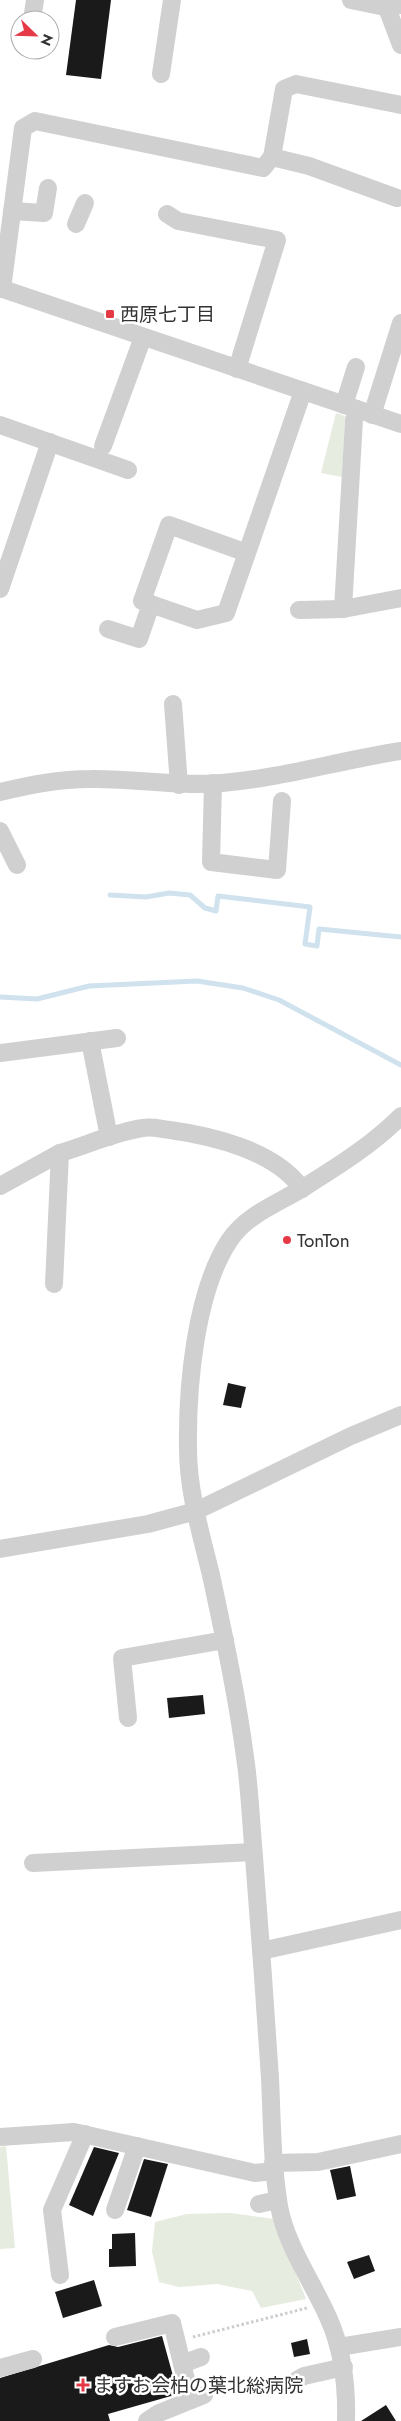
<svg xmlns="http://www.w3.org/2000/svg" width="401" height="2421" viewBox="0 0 401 2421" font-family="Jost,'Noto Sans JP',sans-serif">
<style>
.green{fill:#e6ecdf}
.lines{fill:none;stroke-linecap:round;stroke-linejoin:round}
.stream{stroke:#cfe2ee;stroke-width:5}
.building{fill:#1a1a1a}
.path{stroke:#cdcdcd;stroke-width:3;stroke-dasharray:2.5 2.5;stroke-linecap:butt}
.minor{stroke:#d0d0d0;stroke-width:18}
.poi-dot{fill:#e63946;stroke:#fff;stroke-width:2}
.labels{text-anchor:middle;stroke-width:5;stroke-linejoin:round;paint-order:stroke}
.poi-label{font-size:19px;fill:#333;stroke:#fff;text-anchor:start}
</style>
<rect width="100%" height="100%" fill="#fff"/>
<g class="green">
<path d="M 336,413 L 345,416 L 342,477 L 321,473 Z"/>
<path d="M 6,2146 L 15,2248 L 0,2249 L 0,2147 Z"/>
<path d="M 231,2213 L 274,2219 L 306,2299 L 261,2308 L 252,2291 L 217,2284 L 179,2287 L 159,2282 L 152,2251 L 155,2222 L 187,2214 Z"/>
</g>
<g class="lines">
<g class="stream">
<path d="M 110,895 L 146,897 L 169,893 L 190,895 L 205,908 L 216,911 L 218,896 L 310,907 L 305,944 L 317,946 L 319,929 L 401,937"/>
<path d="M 0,997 L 37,999 L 89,986 L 197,981 L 243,988 L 279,1000 L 401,1065"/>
</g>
</g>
<g class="building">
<path d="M 76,0 L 111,0 L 101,79 L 66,75 Z"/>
<path d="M 228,1383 L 246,1387 L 241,1408 L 223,1405 Z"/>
<path d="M 203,1695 L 205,1714 L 169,1718 L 167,1698 Z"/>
<path d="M 94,2147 L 119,2153 L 93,2216 L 69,2205 Z"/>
<path d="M 144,2159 L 168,2164 L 151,2217 L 127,2210 Z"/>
<path d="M 350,2166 L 356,2196 L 337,2200 L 330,2170 Z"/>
<path d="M 135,2233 L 136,2266 L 109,2267 L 109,2249 L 112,2249 L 112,2234 Z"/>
<path d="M 369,2255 L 375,2271 L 354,2279 L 347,2262 Z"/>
<path d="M 94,2280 L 102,2306 L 63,2318 L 55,2292 Z"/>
<path d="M 162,2336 L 178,2394 L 108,2414 L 110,2421 L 0,2421 L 0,2378 L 109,2345 L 118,2347 Z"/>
<path d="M 307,2339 L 310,2354 L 294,2357 L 291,2343 Z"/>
<path d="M 386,2405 L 396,2421 L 361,2421 Z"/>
</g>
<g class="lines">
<path class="path" d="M 193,2337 L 307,2308"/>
<g class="minor">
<path d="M 351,0 L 380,6 L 401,5"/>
<path d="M 384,0 L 401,45"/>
<path d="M 32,20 L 35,0"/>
<path d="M 161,74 L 172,0"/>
<path d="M 272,157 L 309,166 L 397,198"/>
<path d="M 12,211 L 44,213 L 48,188"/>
<path d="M 167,214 L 178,221 L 277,240 L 237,369"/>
<path d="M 76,224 L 85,203"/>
<path d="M 0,288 L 401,424"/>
<path d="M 2,289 L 23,128 L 35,121 L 263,168 L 272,157 L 284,89 L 296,84 L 401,105"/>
<path d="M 344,405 L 356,367"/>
<path d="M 372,415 L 401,323"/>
<path d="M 0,425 L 128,470"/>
<path d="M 103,446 L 143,337"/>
<path d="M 247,553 L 226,613 L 197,620 L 142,601 L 169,525 L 247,553 L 303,391"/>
<path d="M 0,589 L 50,442"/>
<path d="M 343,609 L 354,420 L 357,409"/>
<path d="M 299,610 L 343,609 L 401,598"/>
<path d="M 108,629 L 139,639 L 151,604"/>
<path d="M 173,704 L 179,785"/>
<path d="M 213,783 L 211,862 L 277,870 L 282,801"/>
<path d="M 0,792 C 30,785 59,779 90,779 C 134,778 178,787 222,783 C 283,778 341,760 401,751"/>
<path d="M 0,831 L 17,865"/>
<path d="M 90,1041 L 109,1137"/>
<path d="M 0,1053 L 117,1038"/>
<path d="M 0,1186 L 60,1153"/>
<path d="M 54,1284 L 60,1153 C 87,1145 115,1132 143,1128 C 151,1126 161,1129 170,1130 C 213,1136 276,1151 302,1189"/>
<path d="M 0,1549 L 148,1524 L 196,1511 L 351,1436 L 401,1415"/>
<path d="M 128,1718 L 122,1658 L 225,1640"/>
<path d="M 33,1863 L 253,1852"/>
<path d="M 261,1951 L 401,1920"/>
<path d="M 0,2137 L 74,2132 L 255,2173 L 274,2171"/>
<path d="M 273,2163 L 318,2162 L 401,2144"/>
<path d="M 259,2204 L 278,2200"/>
<path d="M 115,2210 L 137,2146"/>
<path d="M 60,2275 L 52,2210 L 85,2134"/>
<path d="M 115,2337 L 172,2323 L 191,2400"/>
<path d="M 339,2347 L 401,2337"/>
<path d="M 182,2364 L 201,2357"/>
<path d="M 0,2368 L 33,2359"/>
<path d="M 297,2380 L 304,2376 L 344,2367"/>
<path d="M 147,2421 L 159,2413 L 204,2395"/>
<path d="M 346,2421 C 347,2385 343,2350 328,2317 C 312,2281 286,2245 279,2206 C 272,2163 272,2121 270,2078 C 265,2004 260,1931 254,1857 C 251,1824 250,1790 245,1757 C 237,1696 224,1636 211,1575 C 201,1534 188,1491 188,1449 C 187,1388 195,1293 229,1241 C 247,1214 277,1204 303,1188 C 338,1166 372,1145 401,1116"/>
</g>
</g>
<g class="poi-dot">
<rect x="105" y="309" width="10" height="10" rx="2.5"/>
<circle cx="287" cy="1240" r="5"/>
<path d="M80.5 2377.5h5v5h5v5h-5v5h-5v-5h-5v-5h5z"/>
</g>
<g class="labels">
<g class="poi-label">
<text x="120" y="321">西原七丁目</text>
<text x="297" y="1247">TonTon</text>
<text x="94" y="2392">ますお会柏の葉北総病院</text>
</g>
</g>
<g transform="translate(35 35) rotate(113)"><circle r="24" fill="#ffffff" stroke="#adadad"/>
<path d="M0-4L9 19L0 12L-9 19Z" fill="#e63946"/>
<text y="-8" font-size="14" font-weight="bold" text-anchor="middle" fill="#333333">N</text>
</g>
</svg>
